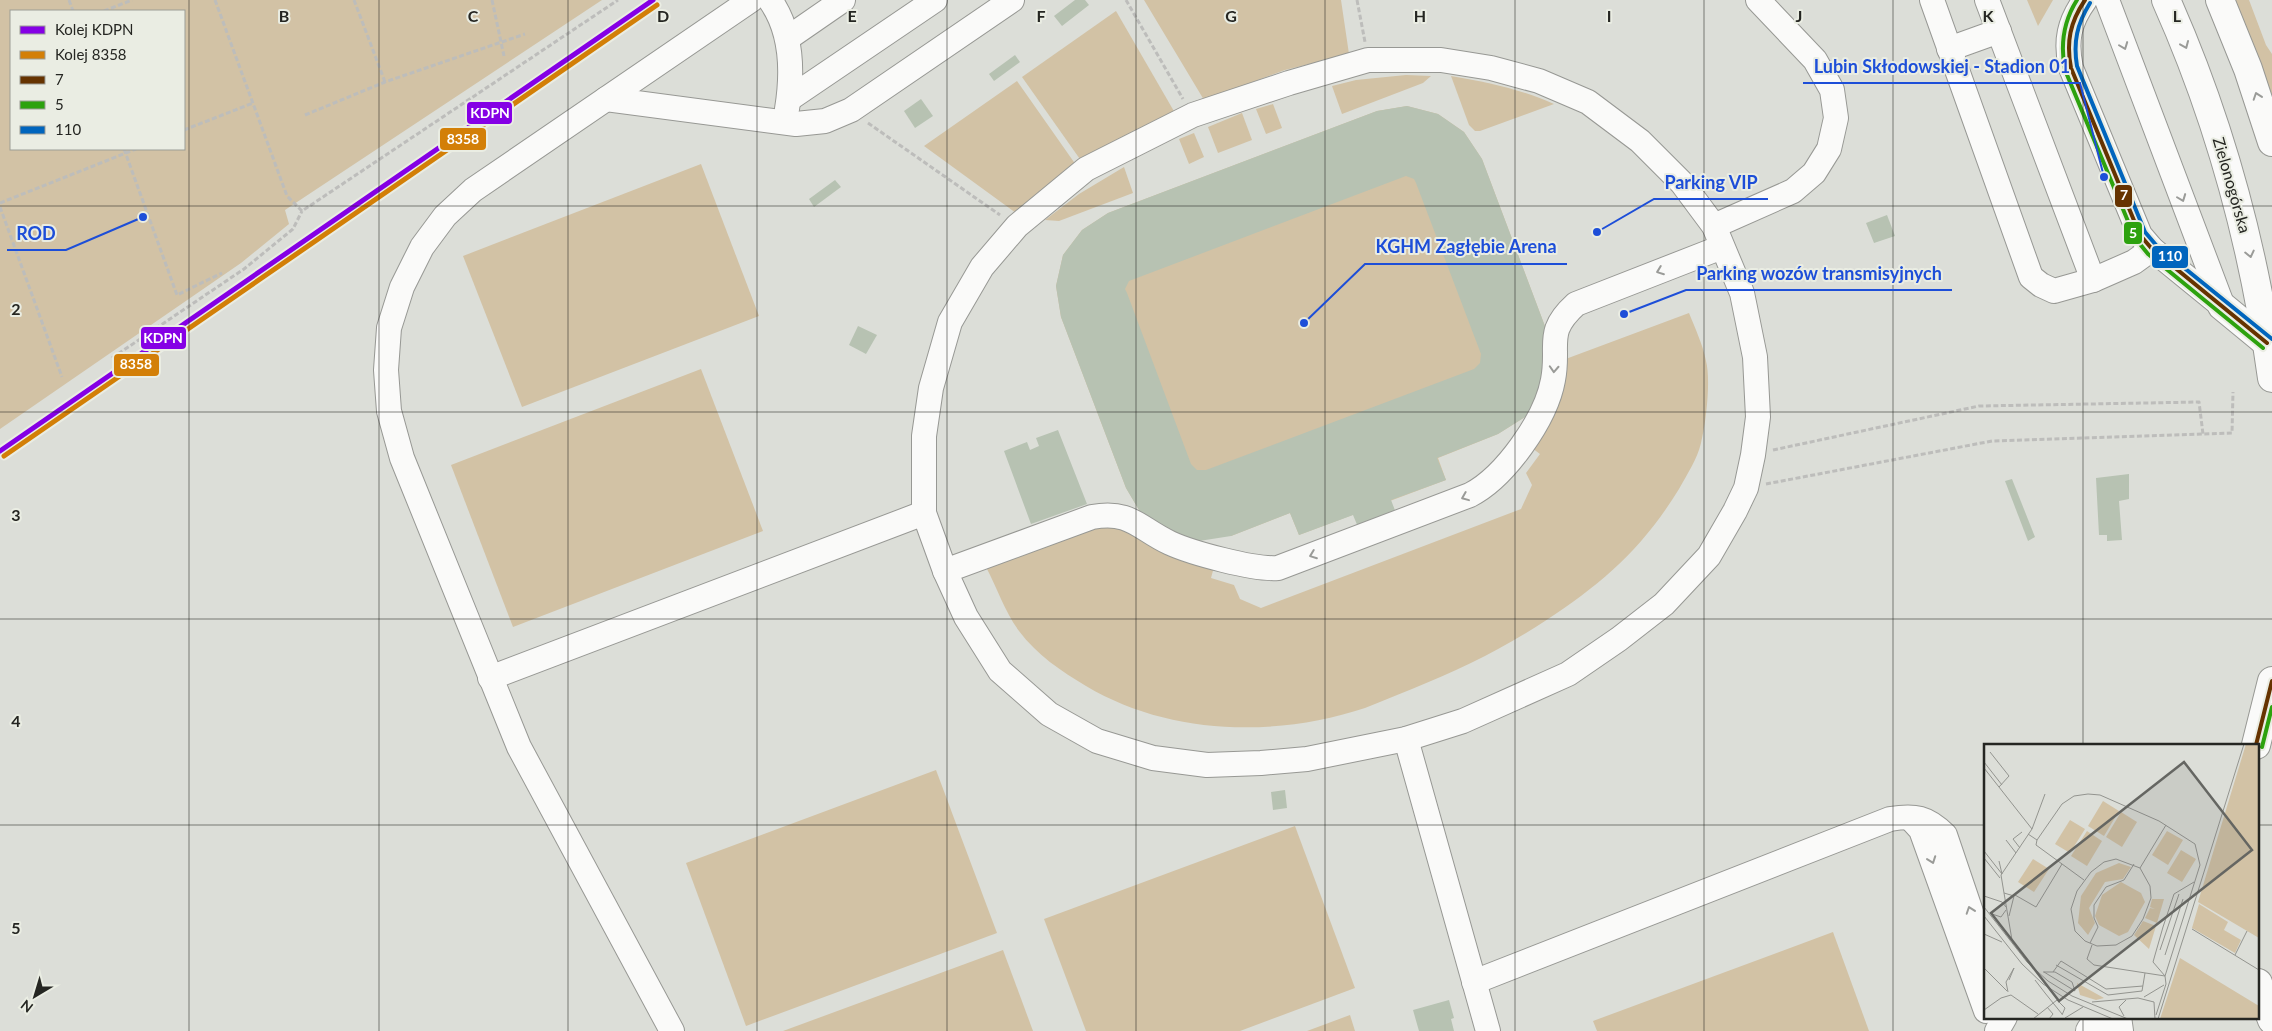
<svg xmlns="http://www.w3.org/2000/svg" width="2272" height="1031" viewBox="0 0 2272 1031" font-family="Lato,sans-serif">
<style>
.green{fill:#d2c2a5;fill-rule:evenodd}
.building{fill:#b7c2b2;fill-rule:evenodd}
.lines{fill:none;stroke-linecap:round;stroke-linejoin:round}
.minor-casing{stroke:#979894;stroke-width:26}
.major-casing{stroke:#979894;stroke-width:30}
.path{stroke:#bdbdbb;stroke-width:3;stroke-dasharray:5 2.5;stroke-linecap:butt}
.minor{stroke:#fafaf9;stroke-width:24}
.major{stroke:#fafaf9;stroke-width:28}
.bus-1-casing{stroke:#eaede3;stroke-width:8}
.bus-2-casing{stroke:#eaede3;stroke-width:8}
.bus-3-casing{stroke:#eaede3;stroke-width:8}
.bus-1{stroke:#630;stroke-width:4}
.bus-2{stroke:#2da20e;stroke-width:4}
.bus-3{stroke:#0065bd;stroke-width:4}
.rail-1-casing{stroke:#eaede3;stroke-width:9}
.rail-2-casing{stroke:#eaede3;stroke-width:9}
.rail-1{stroke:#8500e5;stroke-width:5}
.rail-2{stroke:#d37f07;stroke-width:5}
.oneway{stroke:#9a9b98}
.grid{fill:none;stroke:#252622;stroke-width:1;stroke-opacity:0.55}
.labels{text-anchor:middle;stroke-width:4;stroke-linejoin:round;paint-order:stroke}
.street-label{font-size:16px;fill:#252622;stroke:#eaede3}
.inset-road{fill:none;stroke:#93948f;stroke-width:1}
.view{fill:#656662;fill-opacity:0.15;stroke:#656662;stroke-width:2.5}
.inset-edge{fill:none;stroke:#252622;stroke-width:2.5}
.grid-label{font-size:16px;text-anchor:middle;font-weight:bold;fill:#252622;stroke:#eaede3;stroke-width:4;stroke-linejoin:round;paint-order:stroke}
.leader{fill:none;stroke:#1d4ed8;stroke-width:2}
.callout-dot{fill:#1d4ed8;stroke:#eaede3;stroke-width:2}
.callout-label{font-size:18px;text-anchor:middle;font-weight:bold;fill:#1d4ed8;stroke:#eaede3;stroke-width:4;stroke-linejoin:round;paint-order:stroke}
.line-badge{stroke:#eaede3;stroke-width:2}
.badge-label{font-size:14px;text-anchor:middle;font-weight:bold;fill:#fff}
</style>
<rect width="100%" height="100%" fill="#dcded8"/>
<g class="green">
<path d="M 0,0 L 602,0 L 285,210 L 289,224 L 241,263 L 0,429 ZM 11,11 L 184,11 L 184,149 L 11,149 Z"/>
<path d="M 1144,0 L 1341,0 L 1349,54 L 1285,70 L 1204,100 Z"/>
<path d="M 2027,0 L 2053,0 L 2038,26 Z"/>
<path d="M 2235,0 L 2249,0 L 2266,45 L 2272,54 L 2272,95 Z"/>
<path d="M 1116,11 L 1175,113 L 1082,162 L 1022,77 Z"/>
<path d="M 1406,75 L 1431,76 L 1423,83 L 1342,114 L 1332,86 L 1356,80 Z"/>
<path d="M 1451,76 C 1487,82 1520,89 1554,104 L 1480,131 L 1475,131 L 1469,125 Z"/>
<path d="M 1017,81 L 1076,165 L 1043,189 L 1016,213 L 924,146 Z"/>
<path d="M 1273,104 L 1282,128 L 1266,134 L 1256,109 Z"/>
<path d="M 1407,106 L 1438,114 L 1464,132 L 1482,159 L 1546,329 L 1525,417 L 1498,434 L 1438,458 L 1446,480 L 1299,535 L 1290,513 L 1231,536 L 1142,515 L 1126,488 L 1061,317 L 1056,286 L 1063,255 L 1082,230 L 1108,213 L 1377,111 Z"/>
<path d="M 1242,113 L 1252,140 L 1218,153 L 1208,127 Z"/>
<path d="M 1194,133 L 1204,157 L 1189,164 L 1179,139 Z"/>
<path d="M 701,164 L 759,316 L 522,407 L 463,256 Z"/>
<path d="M 1124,167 L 1133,193 L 1059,221 L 1045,220 L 1079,194 Z"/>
<path d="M 1689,313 C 1695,328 1703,345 1706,361 C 1711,380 1706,424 1701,443 C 1697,460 1687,474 1679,489 C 1642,549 1603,583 1545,621 C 1503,649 1459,670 1412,689 C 1396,695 1381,702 1365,708 C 1275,738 1168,735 1086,686 C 1061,671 1037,655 1019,631 C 1005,612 997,588 986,567 L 1093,527 L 1115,525 L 1214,567 L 1211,578 L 1234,585 L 1240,599 L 1261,608 L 1521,509 L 1532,485 L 1526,473 L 1540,454 L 1528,445 L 1563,360 Z"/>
<path d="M 701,369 L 763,531 L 513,627 L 451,465 Z"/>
<path d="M 936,770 L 997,933 L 746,1026 L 686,863 Z"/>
<path d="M 1295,826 L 1355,988 L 1240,1031 L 1086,1031 L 1044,919 Z"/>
<path d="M 1833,932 L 1869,1031 L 1597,1031 L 1593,1021 Z"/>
<path d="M 1003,950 L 1033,1031 L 783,1031 Z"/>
<path d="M 1350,1015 L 1355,1031 L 1307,1031 Z"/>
</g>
<g class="building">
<path d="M 1075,0 L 1085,0 L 1089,5 L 1062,26 L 1054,16 Z"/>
<path d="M 1015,55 L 1020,62 L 994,81 L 989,74 Z"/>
<path d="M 921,99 L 933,116 L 915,128 L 904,111 Z"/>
<path d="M 1407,106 L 1438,114 L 1464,132 L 1482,159 L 1546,329 L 1543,391 L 1525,417 L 1498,434 L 1437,458 L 1446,480 L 1391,500 L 1396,513 L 1358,527 L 1353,515 L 1299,535 L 1290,513 L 1231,536 L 1199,541 L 1169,533 L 1142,515 L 1126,488 L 1061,317 L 1056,286 L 1063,255 L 1082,230 L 1108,213 L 1377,111 ZM 1406,176 L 1414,179 L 1416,183 L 1481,354 L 1480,363 L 1474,369 L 1206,470 L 1197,470 L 1191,464 L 1127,293 L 1125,289 L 1129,281 Z"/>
<path d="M 835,180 L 841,187 L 814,207 L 809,199 Z"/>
<path d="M 1887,215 L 1895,236 L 1874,243 L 1866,223 Z"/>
<path d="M 858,326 L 877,335 L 866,354 L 849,345 Z"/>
<path d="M 1058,430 L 1087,504 L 1031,524 L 1004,451 L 1027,442 L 1030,450 L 1039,446 L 1036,438 Z"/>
<path d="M 2129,474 L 2129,499 L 2119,501 L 2122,540 L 2107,541 L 2107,535 L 2099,535 L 2096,478 Z"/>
<path d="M 2012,479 L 2035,537 L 2028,541 L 2005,481 Z"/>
<path d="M 1285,790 L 1287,808 L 1273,810 L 1271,792 Z"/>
<path d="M 1449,1000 L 1454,1018 L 1451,1019 L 1454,1031 L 1419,1031 L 1413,1010 Z"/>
</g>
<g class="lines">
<g class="minor-casing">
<g id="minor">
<path d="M 770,0 C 792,31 793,72 787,109"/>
<path d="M 1932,0 L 2031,277 L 2041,285 L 2054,291 L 2093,280 L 2134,262 L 2152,249"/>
<path d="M 1987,0 L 2093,280"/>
<path d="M 2085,0 C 2069,22 2065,41 2071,68 L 2140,235 L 2152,249 L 2222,306"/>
<path d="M 2107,0 L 2222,304"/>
<path d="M 788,38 L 843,0"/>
<path d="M 1949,49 L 1999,31"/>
<path d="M 1368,60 L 1441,60 L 1491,68 L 1539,81 L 1588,102 L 1640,141 L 1682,183 L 1714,226 L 1742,293 L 1755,357 L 1758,417 L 1753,455 L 1746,488 L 1735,511 L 1709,556 L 1664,604 L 1619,639 L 1568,674 L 1463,721 L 1406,739 L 1307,759 L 1261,763 L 1207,765 L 1153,758 L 1097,741 L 1049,714 L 1000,671 L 966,617 L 945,571 L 924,513 L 924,436 L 931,388 L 950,322 L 982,267 L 1017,226 L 1086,169 L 1193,115 L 1289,83 Z"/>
<path d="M 606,99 L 796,124 L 825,121 L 851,110 L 1012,0"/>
<path d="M 789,99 L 935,0"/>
<path d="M 1714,226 L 1793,191 L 1814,173 L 1829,149 L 1836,118 L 1832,90 L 1815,60 L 1758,0"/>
<path d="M 945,571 L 1092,517 C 1131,510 1138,528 1170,543 C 1192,553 1254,570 1278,568 L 1470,495 C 1505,477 1546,419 1553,380 C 1560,344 1544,333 1576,304 L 1722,247"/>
<path d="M 490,678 L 924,513"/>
<path d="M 1406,739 L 1488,1031"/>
<path d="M 1910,818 L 1921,830 L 1986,1011"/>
<path d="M 1474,982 L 1890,819 C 1915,815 1927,817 1945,835 L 1986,956"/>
<path d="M 672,1031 L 519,747 L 402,458 L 389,411 L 386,370 L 389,328 L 402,287 L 422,247 L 445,216 L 473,190 L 751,0"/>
<path d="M 1997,1031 L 2005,1017"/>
</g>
</g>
<g class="major-casing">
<g id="major">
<path d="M 2166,0 C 2220,121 2254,247 2272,378"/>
<path d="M 2220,0 L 2248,69 L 2272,142"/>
<path d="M 2222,306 L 2267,343"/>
<path d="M 2256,745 L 2272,681"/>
<path d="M 2258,983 L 2272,1020"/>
<path d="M 2117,1017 L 2119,1031"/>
<path d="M 2090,1031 L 2100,1017"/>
</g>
</g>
<g class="path">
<path d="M 69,0 L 73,11"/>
<path d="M 215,0 L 287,196 L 302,211 L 618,0"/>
<path d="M 354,0 L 385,82"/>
<path d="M 492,0 L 504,56"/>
<path d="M 1126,0 L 1183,99"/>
<path d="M 1357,0 L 1365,42"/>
<path d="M 104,11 L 132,0"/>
<path d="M 305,115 L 385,82 L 525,34"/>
<path d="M 868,123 L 1000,215"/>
<path d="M 184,130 L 253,103"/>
<path d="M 124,149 L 177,295 L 222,273"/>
<path d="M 0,203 L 136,149"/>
<path d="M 0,207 L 62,377"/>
<path d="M 112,358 L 244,269 L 293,229 L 302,211"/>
<path d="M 1773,450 L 1979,406 L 2199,402 L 2203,434"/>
<path d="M 1766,484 L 1992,441 L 2232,433 L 2233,392"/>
</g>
<use href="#minor" class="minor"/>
<use href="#major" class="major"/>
<g class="bus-1-casing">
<g id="bus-1">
<path d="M 2085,0 C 2070,22 2066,42 2071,68 L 2140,235 L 2152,249 L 2267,343"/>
<path d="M 2256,745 L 2272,681"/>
</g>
</g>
<g class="bus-2-casing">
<g id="bus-2">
<path d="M 2077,0 C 2063,22 2060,44 2065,70 L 2135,238 L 2148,254 L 2263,348"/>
<path d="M 2262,747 L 2272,707"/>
</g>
</g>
<g class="bus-3-casing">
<path id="bus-3" d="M 2090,3 C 2077,24 2073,42 2077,66 L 2145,232 L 2156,245 L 2272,339"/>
</g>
<use href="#bus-1" class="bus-1"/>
<use href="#bus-2" class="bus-2"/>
<use href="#bus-3" class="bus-3"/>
<g class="rail-1-casing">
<path id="rail-1" d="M 0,451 L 653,0"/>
</g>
<g class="rail-2-casing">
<path id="rail-2" d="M 4,456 L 657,5"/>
</g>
<use href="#rail-1" class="rail-1"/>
<use href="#rail-2" class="rail-2"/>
</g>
<defs><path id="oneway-chevron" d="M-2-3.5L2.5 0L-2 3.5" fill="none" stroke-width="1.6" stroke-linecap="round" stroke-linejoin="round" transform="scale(1.25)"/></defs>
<g class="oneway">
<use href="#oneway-chevron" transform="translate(2185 45) rotate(67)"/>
<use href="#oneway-chevron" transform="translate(2124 46) rotate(69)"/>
<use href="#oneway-chevron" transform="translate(2257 96) rotate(-109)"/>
<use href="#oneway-chevron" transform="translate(2182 198) rotate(69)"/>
<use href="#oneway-chevron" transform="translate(2250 254) rotate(77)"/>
<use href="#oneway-chevron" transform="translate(1660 271) rotate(159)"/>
<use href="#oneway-chevron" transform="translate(1554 369) rotate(93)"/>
<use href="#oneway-chevron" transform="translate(1465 497) rotate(158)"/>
<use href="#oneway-chevron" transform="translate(1313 555) rotate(159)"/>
<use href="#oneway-chevron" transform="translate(1932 860) rotate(70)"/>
<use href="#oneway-chevron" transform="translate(1970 910) rotate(-109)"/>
</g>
<path class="grid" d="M 189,0 L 189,1031M 379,0 L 379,1031M 568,0 L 568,1031M 757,0 L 757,1031M 947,0 L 947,1031M 1136,0 L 1136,1031M 1325,0 L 1325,1031M 1515,0 L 1515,1031M 1704,0 L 1704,1031M 1893,0 L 1893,1031M 2083,0 L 2083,745M 0,206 L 2272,206M 0,412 L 2272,412M 0,619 L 2272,619M 0,825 L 1986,825M 2258,825 L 2272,825M 2083,1017 L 2083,1031"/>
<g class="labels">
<g class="street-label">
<text transform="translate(2232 185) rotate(74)" y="6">Zielonogórska</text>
</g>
</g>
<g transform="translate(1984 744)">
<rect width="275" height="275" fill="#dcded8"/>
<path d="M 262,0 L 275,0 L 275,194 L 214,158 ZM 119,57 L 135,67 L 120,92 L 104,82 ZM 137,68 L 153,78 L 138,103 L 122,93 ZM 86,76 L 101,85 L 86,109 L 71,100 ZM 103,87 L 118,97 L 103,122 L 87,112 ZM 183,87 L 199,96 L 184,121 L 168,111 ZM 197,106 L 212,115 L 198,138 L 183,129 ZM 49,115 L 65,125 L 50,148 L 34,138 ZM 135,119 L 147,123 L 139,135 L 121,138 L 105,164 L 111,179 L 104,191 L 94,179 L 97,152 L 112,129 ZM 137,138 L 157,149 L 161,158 L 144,188 L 135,192 L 115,181 L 111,172 L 118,151 ZM 168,155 L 180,155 L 173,179 L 161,174 L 166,164 L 171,165 L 166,163 ZM 215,160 L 244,178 L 240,186 L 257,196 L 251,209 L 208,184 ZM 159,177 L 172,182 L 165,205 L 150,191 ZM 196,214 L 275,262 L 275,275 L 176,275 ZM 93,239 L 120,254 L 112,256 L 96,251 Z" fill="#d2c2a5"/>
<path class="inset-road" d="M 6,8 L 25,32 L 15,43M 0,18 L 18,41M 0,24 L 48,85M 48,85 L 61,50M 44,90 L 53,96 L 52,101 L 100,136M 22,96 L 32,109M 53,96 L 78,60 L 90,52 L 104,50 L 116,51 L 175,77 L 211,100 L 216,121 L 181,232 L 182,240 L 172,271M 36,104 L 29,95 L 38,88M 0,107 L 18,130 L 15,117M 0,114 L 16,134M 132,115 L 156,124 L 166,142 L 167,154 L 159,175 L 148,192 L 132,201 L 113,202 L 101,197 L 91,187 L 87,165 L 93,147 L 107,128 L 120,118 ZM 156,124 L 182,81M 20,149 L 17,131 L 48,85M 20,149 L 30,152 L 25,172M 20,149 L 28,196M 31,151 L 52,163M 0,152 L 18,158 L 22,163M 0,163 L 43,218 L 64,237 L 88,252 L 144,275M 52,163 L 78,120M 8,170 L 17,173 L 22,166M 0,172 L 38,220 L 59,240 L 84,256 L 129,275M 208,185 L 275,226M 0,190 L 18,198M 106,199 L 114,183 L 110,174 L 110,161 L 122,143 L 140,136 L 150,120M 108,201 L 103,215 L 110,221 L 181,232 L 169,218 L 179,183 L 190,150 L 210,138M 176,206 L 195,150M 181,211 L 199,155M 251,211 L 263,187M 72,221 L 124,251 L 158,247 L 161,229M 0,224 L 23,247M 59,228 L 71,228 L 88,238 L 91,247M 60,228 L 91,247M 69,228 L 77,217 L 122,245 L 159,242M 51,236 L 61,249M 24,248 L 22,238 L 30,224 L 25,236M 61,249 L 78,270M 160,253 L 180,241M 154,254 L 170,258 L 171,275M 108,258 L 154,254M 63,263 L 69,270 L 65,275M 0,266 L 17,254 L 27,251 L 54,270M 140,272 L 135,263 L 142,256M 81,274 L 99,263M 49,275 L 73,256 L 81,264 L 78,271M 174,275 L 260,0"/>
<path class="view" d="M 200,18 L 268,106 L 75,257 L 7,169 Z"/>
<rect width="275" height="275" class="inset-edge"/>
</g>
<g class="grid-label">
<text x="284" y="22">B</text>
<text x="473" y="22">C</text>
<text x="663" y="22">D</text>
<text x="852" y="22">E</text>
<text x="1041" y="22">F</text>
<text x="1231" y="22">G</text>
<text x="1420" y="22">H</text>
<text x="1609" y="22">I</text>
<text x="1799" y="22">J</text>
<text x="1988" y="22">K</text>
<text x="2177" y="22">L</text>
<text x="16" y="315">2</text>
<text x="16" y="521">3</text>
<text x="16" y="727">4</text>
<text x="16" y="934">5</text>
</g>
<path class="leader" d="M2104 177L2080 83H1803M1597 232L1654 199H1768M143 217L66 250H7M1304 323L1365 264H1567M1624 314L1686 290H1952"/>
<g class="callout-dot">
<circle cx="2104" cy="177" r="5"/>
<circle cx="1597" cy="232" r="5"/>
<circle cx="143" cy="217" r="5"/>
<circle cx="1304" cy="323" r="5"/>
<circle cx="1624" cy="314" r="5"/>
</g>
<g class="callout-label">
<text x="1942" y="73">Lubin Skłodowskiej - Stadion 01</text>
<text x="1711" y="189">Parking VIP</text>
<text x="36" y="240">ROD</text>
<text x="1466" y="253">KGHM Zagłębie Arena</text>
<text x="1819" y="280">Parking wozów transmisyjnych</text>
</g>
<g class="line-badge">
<rect x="466" y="101" width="47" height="24" rx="5" fill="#8500e5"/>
<rect x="439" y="127" width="48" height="24" rx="5" fill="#d37f07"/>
<rect x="2114" y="184" width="19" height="24" rx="5" fill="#630"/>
<rect x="2123" y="221" width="20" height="24" rx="5" fill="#2da20e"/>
<rect x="2151" y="245" width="38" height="24" rx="5" fill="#0065bd"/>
<rect x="140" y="326" width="47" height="24" rx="5" fill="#8500e5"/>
<rect x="113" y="353" width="47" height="24" rx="5" fill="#d37f07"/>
</g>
<g class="badge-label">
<text x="490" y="118">KDPN</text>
<text x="463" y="144">8358</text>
<text x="2124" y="200">7</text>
<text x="2133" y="238">5</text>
<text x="2170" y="261">110</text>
<text x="163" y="343">KDPN</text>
<text x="136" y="369">8358</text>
</g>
<rect x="10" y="10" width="175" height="140" fill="#eaede3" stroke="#9b9d96"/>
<rect x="20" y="26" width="25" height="8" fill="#8500e5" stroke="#9b9d96"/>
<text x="55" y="35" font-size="15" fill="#252622">Kolej KDPN</text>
<rect x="20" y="51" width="25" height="8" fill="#d37f07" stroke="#9b9d96"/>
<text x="55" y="60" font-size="15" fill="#252622">Kolej 8358</text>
<rect x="20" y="76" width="25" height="8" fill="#663300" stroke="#9b9d96"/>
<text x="55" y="85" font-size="15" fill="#252622">7</text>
<rect x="20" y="101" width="25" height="8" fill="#2da20e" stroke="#9b9d96"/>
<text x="55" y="110" font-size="15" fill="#252622">5</text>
<rect x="20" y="126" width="25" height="8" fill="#0065bd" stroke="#9b9d96"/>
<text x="55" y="135" font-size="15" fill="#252622">110</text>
<g transform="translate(35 996) rotate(218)" stroke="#eaede3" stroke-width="4" paint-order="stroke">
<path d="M0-4L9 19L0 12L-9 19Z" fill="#252622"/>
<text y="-8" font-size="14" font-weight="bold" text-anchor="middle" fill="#252622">N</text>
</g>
</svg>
